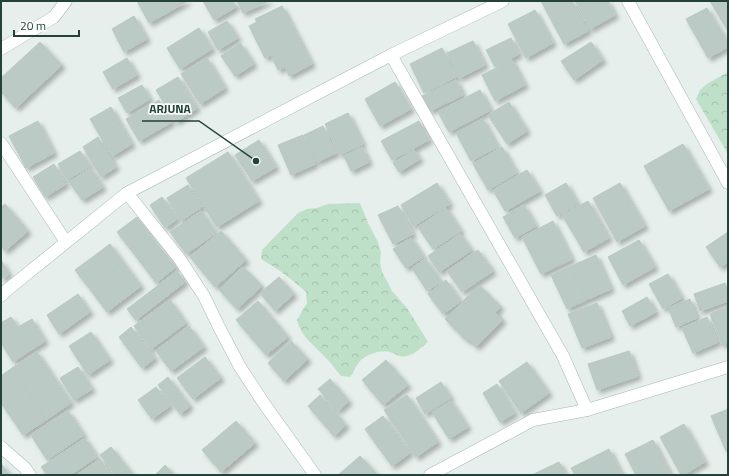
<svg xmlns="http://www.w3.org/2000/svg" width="729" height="476" viewBox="0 0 729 476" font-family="'Titillium Web',sans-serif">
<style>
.forest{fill:url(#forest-crowns)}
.building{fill:#bbcac4;stroke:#b8c9c2;filter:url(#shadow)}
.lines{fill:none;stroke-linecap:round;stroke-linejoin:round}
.street-casing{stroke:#a8b8b2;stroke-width:13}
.secondary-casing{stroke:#a4bbb3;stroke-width:13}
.street{stroke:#fff;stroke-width:12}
.secondary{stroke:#fff;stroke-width:12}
.leader{fill:none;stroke:#24423a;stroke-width:1.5}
.callout-dot{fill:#24423a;stroke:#f7fbf9;stroke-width:1.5}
.callout-label{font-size:12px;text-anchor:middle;font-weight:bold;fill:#24423a;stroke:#f7fbf9;stroke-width:3.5;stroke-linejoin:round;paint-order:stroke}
</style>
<defs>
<pattern id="forest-crowns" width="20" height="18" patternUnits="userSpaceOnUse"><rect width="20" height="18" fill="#bfe0c8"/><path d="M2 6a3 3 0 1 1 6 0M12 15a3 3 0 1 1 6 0" fill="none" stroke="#a4c1ad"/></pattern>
<filter id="shadow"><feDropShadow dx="3.5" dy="3.5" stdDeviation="2" flood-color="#0004"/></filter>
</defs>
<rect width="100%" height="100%" fill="#e6efeb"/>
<g class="forest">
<path d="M 728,72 L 728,154 L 696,99 L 700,90 L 707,84 Z"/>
<path d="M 360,203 L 368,223 L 378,242 L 381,253 L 380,262 L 382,272 L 387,281 L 392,291 L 407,308 L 428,342 C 421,347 416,354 407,356 C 399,358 397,354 390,352 C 382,349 365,355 360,361 C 356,365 354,372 350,377 L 341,376 L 329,361 L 306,338 L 300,329 L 297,320 L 307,303 L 306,292 C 292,279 277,268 261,259 L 262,250 L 298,213 L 307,209 L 317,208 L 328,204 Z"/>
</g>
<g class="building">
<path d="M 137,1 L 188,1 L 149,23 Z"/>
<path d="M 203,1 L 233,1 L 236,7 L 214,20 Z"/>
<path d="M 237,1 L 269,1 L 243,13 Z"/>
<path d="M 541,1 L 572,1 L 588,31 L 564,44 Z"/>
<path d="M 575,1 L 608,1 L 615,15 L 590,29 Z"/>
<path d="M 710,1 L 728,1 L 728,31 Z"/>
<path d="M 282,6 L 312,64 L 289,76 L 285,67 L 278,70 L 271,55 L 265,58 L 249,26 L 257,22 L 255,19 Z"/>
<path d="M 707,8 L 728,44 L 728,47 L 708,58 L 686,19 Z"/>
<path d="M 535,10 L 553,43 L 526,58 L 508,24 Z"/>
<path d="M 134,16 L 147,39 L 124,52 L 112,29 Z"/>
<path d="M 227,21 L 238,38 L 218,50 L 208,32 Z"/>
<path d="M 199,28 L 212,49 L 180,69 L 167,48 Z"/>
<path d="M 511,38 L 519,54 L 495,67 L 486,50 Z"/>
<path d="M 473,41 L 485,65 L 459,78 L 447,53 Z"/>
<path d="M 40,42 L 62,65 L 16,108 L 1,92 L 1,78 Z"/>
<path d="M 591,42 L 603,60 L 574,80 L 561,61 Z"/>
<path d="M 240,43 L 254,64 L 235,76 L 221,56 Z"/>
<path d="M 442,48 L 456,77 L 424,93 L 410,64 Z"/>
<path d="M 127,58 L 137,75 L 113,89 L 103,72 Z"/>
<path d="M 207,58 L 225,88 L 200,104 L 181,74 Z"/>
<path d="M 512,60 L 525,85 L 495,101 L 482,75 Z"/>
<path d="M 178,77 L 197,108 L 176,122 L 156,90 Z"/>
<path d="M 456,80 L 463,95 L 430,111 L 422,96 Z"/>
<path d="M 395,82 L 411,109 L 380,126 L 365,99 Z"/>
<path d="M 142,85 L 150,99 L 127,113 L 118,98 Z"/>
<path d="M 480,90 L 491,110 L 449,132 L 438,112 Z"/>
<path d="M 159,100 L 172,122 L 139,141 L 126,119 Z"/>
<path d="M 509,102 L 527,131 L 507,144 L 488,115 Z"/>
<path d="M 111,107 L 132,144 L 112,156 L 90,119 Z"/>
<path d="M 348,113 L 363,144 L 340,155 L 325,124 Z"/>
<path d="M 483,119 L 498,147 L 471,161 L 456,133 Z"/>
<path d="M 38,121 L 54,153 L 26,168 L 9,136 Z"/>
<path d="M 419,121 L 429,140 L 392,160 L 381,141 Z"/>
<path d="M 323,126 L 336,153 L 317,162 L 304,135 Z"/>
<path d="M 303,135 L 315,164 L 291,175 L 278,145 Z"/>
<path d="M 98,137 L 116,167 L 101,177 L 83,147 Z"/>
<path d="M 259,140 L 276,167 L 252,181 L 235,155 Z"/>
<path d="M 683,144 L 709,189 L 669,211 L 644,166 Z"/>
<path d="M 362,147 L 369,162 L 351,171 L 344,156 Z"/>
<path d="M 502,147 L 517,173 L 488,190 L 473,164 Z"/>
<path d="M 414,150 L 420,159 L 399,172 L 393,163 Z"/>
<path d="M 80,151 L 90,166 L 67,180 L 58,164 Z"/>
<path d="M 228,152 L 259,201 L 217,227 L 186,178 Z"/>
<path d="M 54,164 L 66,184 L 45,197 L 33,177 Z"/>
<path d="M 90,168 L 103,187 L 82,200 L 69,182 Z"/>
<path d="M 527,170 L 540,191 L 505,211 L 493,190 Z"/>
<path d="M 437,183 L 450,204 L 413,226 L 401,205 Z"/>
<path d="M 566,183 L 578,204 L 557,216 L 545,195 Z"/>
<path d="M 620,183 L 645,226 L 617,242 L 593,198 Z"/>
<path d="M 188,185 L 202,207 L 181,221 L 167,198 Z"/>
<path d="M 162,197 L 177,219 L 165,228 L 150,205 Z"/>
<path d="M 588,201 L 609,238 L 584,252 L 562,215 Z"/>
<path d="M 5,204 L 28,231 L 5,251 L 1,246 L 1,207 Z"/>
<path d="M 524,205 L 536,226 L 515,238 L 503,217 Z"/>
<path d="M 398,206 L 413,234 L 393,244 L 378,215 Z"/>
<path d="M 446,208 L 461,231 L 433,249 L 418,227 Z"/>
<path d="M 201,211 L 216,233 L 186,254 L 170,232 Z"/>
<path d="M 137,217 L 157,244 L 138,259 L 117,232 Z"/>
<path d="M 553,221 L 572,259 L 541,274 L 522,237 Z"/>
<path d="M 221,231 L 246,260 L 215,287 L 190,257 Z"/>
<path d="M 728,232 L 728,262 L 720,267 L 706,247 Z"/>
<path d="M 460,234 L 472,250 L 439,272 L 428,256 Z"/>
<path d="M 411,238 L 424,257 L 406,268 L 393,249 Z"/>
<path d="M 639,240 L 655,267 L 623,285 L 608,257 Z"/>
<path d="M 110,244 L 123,262 L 89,288 L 75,270 Z"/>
<path d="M 157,244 L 176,267 L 156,283 L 138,259 Z"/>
<path d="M 478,250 L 493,271 L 462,292 L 447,271 Z"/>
<path d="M 596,255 L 611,289 L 586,300 L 571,266 Z"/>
<path d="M 425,259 L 441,282 L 427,291 L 412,268 Z"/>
<path d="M 1,260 L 9,274 L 1,279 Z"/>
<path d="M 123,262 L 141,286 L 107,312 L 89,288 Z"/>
<path d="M 571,266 L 586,300 L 567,309 L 551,275 Z"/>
<path d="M 243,267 L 262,286 L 237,309 L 219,290 Z"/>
<path d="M 177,271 L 185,282 L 136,320 L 127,309 Z"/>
<path d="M 668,274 L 682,298 L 663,309 L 649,284 Z"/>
<path d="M 279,277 L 294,294 L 275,311 L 260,293 Z"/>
<path d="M 446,280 L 461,301 L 443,314 L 428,294 Z"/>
<path d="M 725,283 L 728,291 L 728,301 L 700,311 L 694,294 Z"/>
<path d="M 479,285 L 501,307 L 495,312 L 503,320 L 476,347 L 468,339 L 467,341 L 445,319 Z"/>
<path d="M 78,294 L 90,312 L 59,334 L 47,315 Z"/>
<path d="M 647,297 L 656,312 L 630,326 L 622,311 Z"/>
<path d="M 690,299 L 697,318 L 676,327 L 668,308 Z"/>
<path d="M 170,300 L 186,323 L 166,338 L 149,315 Z"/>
<path d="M 258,301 L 288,337 L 266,355 L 236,320 Z"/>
<path d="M 597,303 L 611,337 L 582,348 L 568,314 Z"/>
<path d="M 728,307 L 728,343 L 722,345 L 710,314 Z"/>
<path d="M 149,315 L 166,338 L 151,349 L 134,326 Z"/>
<path d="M 11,317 L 18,327 L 32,319 L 45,341 L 13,362 L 1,343 L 1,323 Z"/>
<path d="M 707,317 L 718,342 L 693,353 L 682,328 Z"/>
<path d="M 189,326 L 204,347 L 171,371 L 156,351 Z"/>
<path d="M 131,327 L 155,358 L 142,368 L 119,337 Z"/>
<path d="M 91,332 L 110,360 L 88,375 L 69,346 Z"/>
<path d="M 291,341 L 308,359 L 284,381 L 268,363 Z"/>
<path d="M 629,351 L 638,376 L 597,390 L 588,364 Z"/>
<path d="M 37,352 L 71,403 L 46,420 L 12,368 Z"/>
<path d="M 205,357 L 221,378 L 193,399 L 177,378 Z"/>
<path d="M 386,360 L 408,385 L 383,405 L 362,380 Z"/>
<path d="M 527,362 L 549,393 L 521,413 L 499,381 Z"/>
<path d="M 78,367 L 92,389 L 74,400 L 60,378 Z"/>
<path d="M 12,368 L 46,420 L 23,435 L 1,403 L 1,376 Z"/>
<path d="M 168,377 L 190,406 L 180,414 L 158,385 Z"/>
<path d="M 330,379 L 349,401 L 338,411 L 318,389 Z"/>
<path d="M 441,382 L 451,398 L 425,414 L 416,398 Z"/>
<path d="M 497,384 L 515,413 L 500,422 L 483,393 Z"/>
<path d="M 156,387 L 170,406 L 152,419 L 138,400 Z"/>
<path d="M 320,395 L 346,425 L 334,436 L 308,406 Z"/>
<path d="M 407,395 L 438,442 L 416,457 L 384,410 Z"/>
<path d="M 451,401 L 468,427 L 449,439 L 432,412 Z"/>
<path d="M 728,409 L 728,451 L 726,451 L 711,416 Z"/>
<path d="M 68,411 L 84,435 L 47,460 L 31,435 Z"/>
<path d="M 383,416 L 410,453 L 392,466 L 365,429 Z"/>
<path d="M 236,421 L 255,443 L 221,472 L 202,450 Z"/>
<path d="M 684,424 L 705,462 L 683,475 L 681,475 L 660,437 Z"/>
<path d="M 85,438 L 97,457 L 70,475 L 47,475 L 41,467 Z"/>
<path d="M 653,440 L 671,475 L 636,475 L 625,454 Z"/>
<path d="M 111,447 L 133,475 L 115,475 L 100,455 Z"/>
<path d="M 609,449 L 622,475 L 575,475 L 571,468 Z"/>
<path d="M 360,456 L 378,475 L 338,475 Z"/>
<path d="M 100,459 L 110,474 L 108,475 L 77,475 Z"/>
<path d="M 559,462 L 566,475 L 532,475 Z"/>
<path d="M 1,463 L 9,475 L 1,475 Z"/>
<path d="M 165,465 L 174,475 L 155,475 Z"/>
</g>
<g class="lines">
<g class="street-casing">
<g id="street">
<path d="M 628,1 L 728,183"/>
<path d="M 1,49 L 54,17 L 66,1"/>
<path d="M 391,55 L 563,356 L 587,410 L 533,420 L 430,475"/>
<path d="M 1,143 L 66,242"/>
<path d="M 127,193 L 179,258 L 204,296 L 219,327 L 240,367 L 265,405 L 315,475"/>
<path d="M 587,410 L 728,367"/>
</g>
</g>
<g class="secondary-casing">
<g id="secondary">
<path d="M 1,296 L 7,290 L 127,193 L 391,55 L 503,1"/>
<path d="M 1,447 L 25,468 L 30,475"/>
</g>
</g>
<use href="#street" class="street"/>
<use href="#secondary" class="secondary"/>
</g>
<path class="leader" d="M256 161L199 121H142"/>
<circle class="callout-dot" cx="256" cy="161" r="4"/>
<g class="callout-label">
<text x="170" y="113">ARJUNA</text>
</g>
<rect width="729" height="476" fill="none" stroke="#24423a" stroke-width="4"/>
<path d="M14 30v6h65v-6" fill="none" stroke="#24423a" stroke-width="2"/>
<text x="20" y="30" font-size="12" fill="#24423a" stroke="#f7fbf9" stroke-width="3" paint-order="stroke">20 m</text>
</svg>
